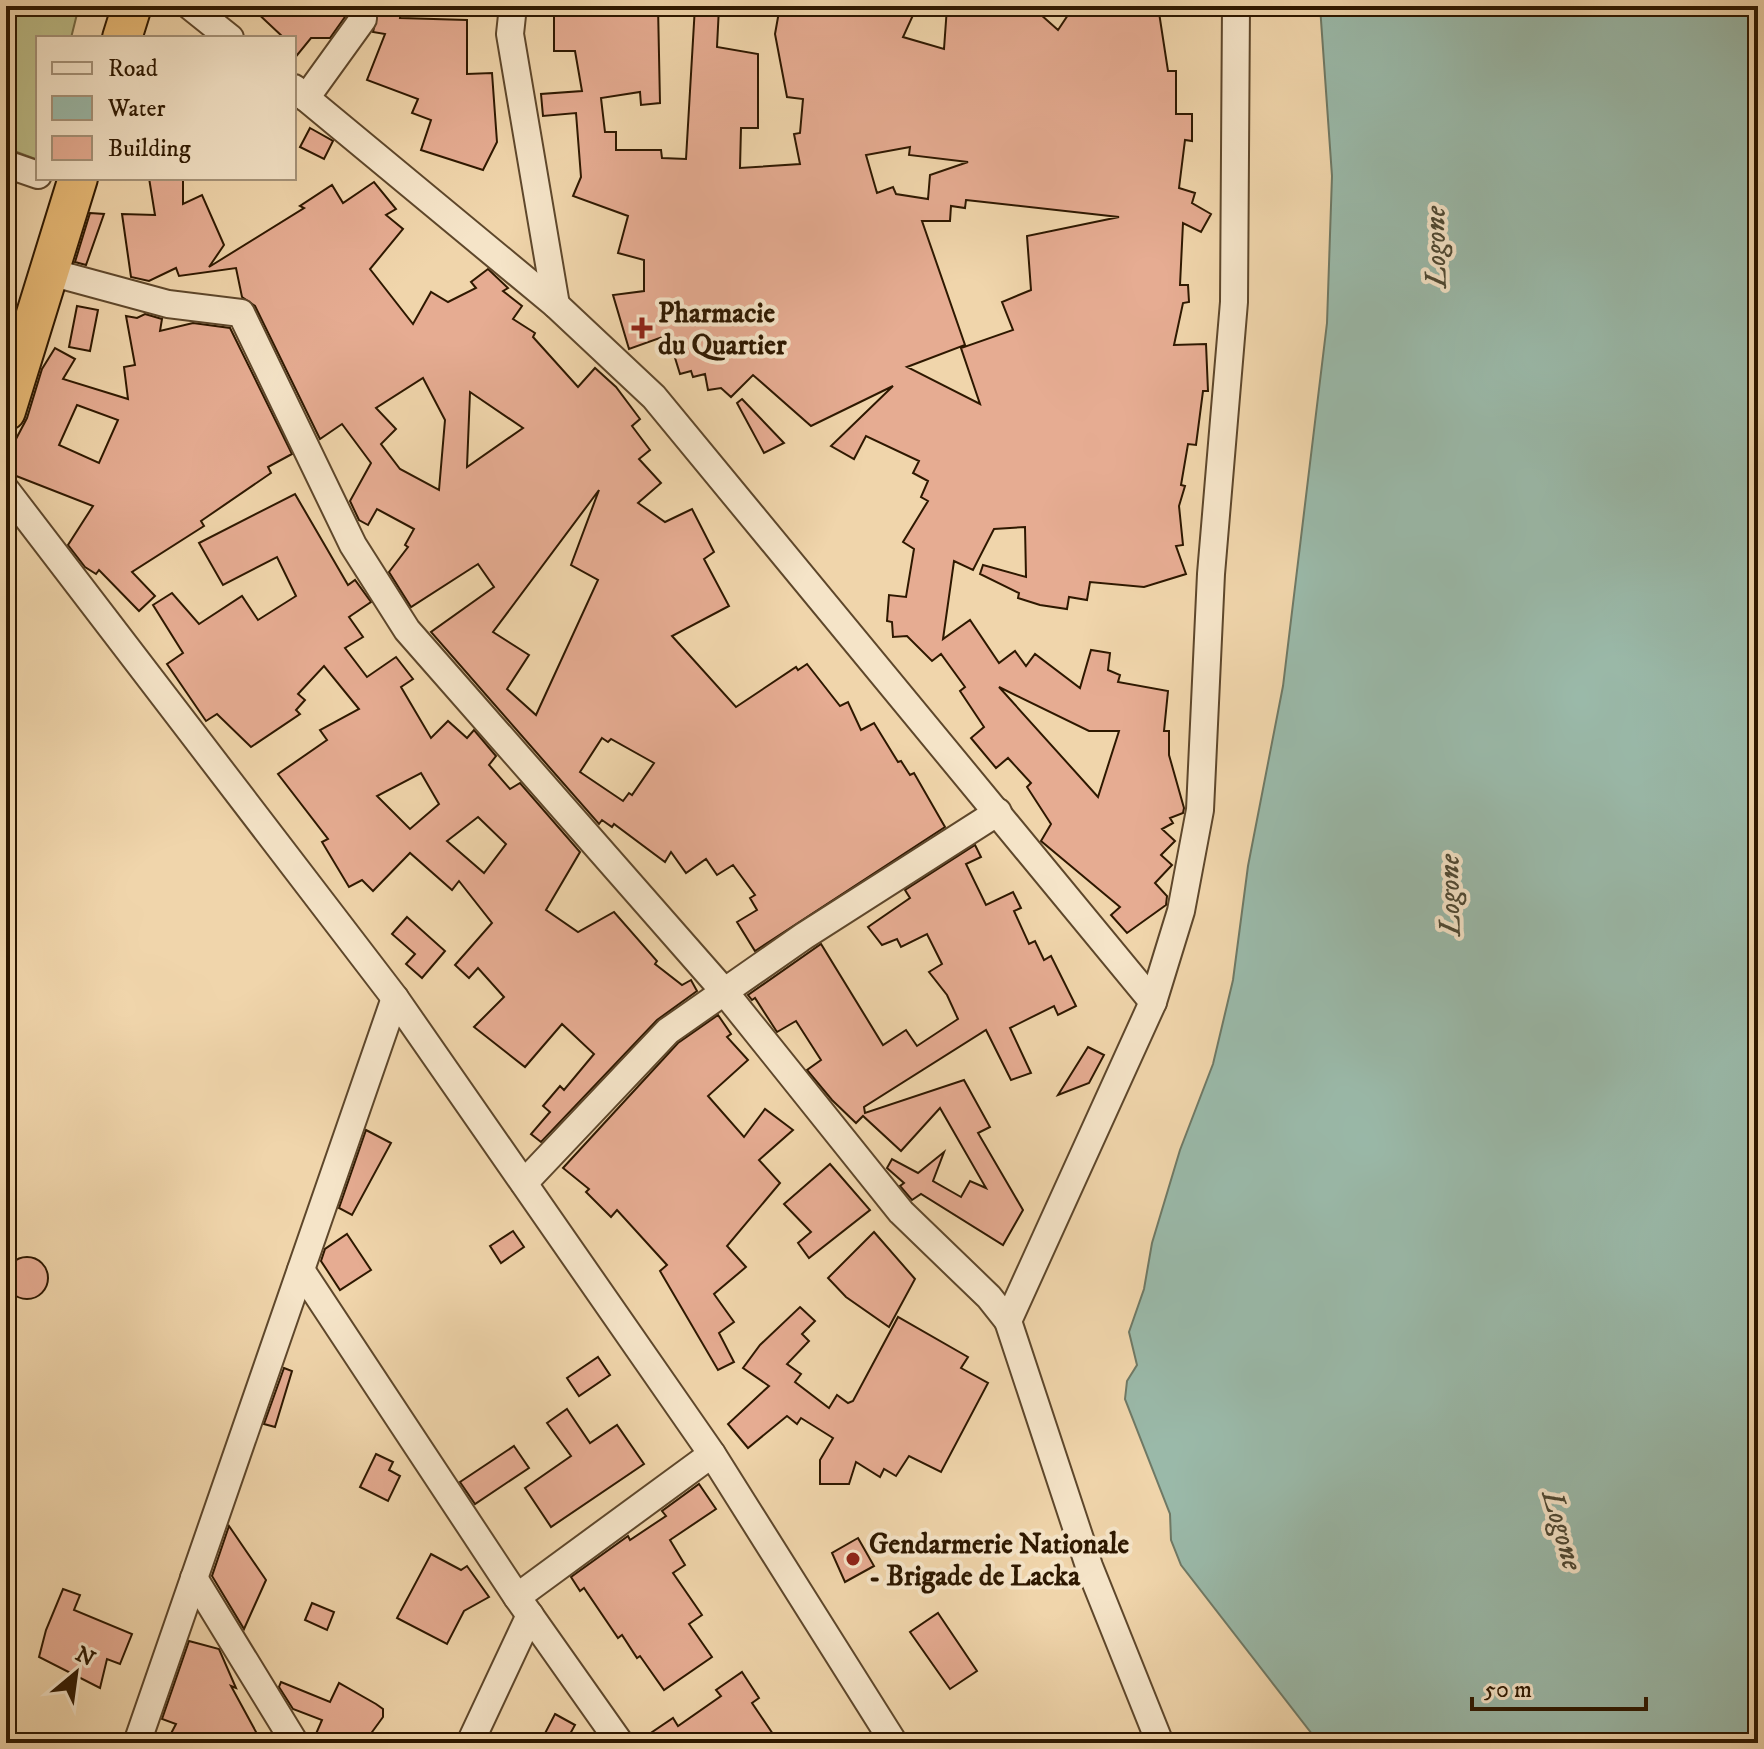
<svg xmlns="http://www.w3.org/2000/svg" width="1764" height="1749" viewBox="0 0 1764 1749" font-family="'IM FELL DW Pica',serif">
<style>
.green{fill:#bcbc87;stroke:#756a44;stroke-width:2}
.water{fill:#9ab9a9;stroke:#6f7965;stroke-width:2}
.building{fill:#e6ac92;stroke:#2e1800;stroke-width:2;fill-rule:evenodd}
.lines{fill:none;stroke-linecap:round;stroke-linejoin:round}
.minor-casing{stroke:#5e472b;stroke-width:30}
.highway-casing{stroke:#2e1800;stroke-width:42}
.minor{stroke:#f5e4c8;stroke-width:26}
.highway{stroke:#e8ba76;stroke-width:38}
.poi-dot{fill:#8f2418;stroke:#f5e4c8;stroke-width:3}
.labels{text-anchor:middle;stroke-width:8;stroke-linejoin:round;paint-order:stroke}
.poi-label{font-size:28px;font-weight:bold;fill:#2e1800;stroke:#f5e4c8;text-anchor:start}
.water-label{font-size:30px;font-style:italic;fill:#4e4833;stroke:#f5e4c8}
</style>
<rect width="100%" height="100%" fill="#f0d5ab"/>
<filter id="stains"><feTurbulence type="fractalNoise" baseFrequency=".0025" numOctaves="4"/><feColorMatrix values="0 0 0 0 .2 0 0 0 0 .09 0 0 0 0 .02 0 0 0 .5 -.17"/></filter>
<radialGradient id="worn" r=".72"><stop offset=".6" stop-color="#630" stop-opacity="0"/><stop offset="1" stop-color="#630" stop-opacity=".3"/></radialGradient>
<path class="green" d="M 6,6 L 79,6 L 71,38 L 38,38 L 38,160 L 6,148 Z"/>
<path class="water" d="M 1320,6 L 1758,6 L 1758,1743 L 1319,1743 L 1181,1565 L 1171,1540 L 1170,1514 L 1125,1399 L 1127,1381 L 1137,1365 L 1129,1332 L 1144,1289 L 1152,1243 L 1180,1150 L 1213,1064 L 1233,980 L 1248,866 L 1283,686 L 1327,323 L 1332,176 Z"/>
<g class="building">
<path d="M 250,6 L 347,6 L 347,14 L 330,38 L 311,38 L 294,59 L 294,38 L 284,38 Z"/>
<path d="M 379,6 L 402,6 L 400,18 L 467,20 L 467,74 L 492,73 L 497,142 L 483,170 L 421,150 L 431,120 L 412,113 L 418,99 L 367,80 L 385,34 L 373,32 Z"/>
<path d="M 627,6 L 658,6 L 660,103 L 641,105 L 640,92 L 601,98 L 605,132 L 616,132 L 616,150 L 661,150 L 662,158 L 686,159 L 695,6 L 719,7 L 717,47 L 758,54 L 758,128 L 741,128 L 740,168 L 800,164 L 794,134 L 800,133 L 803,99 L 787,97 L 775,34 L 780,6 L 899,6 L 914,13 L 903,37 L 944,49 L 947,7 L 980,10 L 982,6 L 1031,6 L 1058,30 L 1074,6 L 1158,6 L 1168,71 L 1176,71 L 1176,114 L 1192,114 L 1192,141 L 1185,140 L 1179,188 L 1195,193 L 1192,203 L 1211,214 L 1201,232 L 1183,223 L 1180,285 L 1188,285 L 1189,302 L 1183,303 L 1174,345 L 1206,344 L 1208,391 L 1203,391 L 1196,445 L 1188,444 L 1181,485 L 1185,486 L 1179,506 L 1183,545 L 1176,546 L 1186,574 L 1144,587 L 1090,582 L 1087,600 L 1069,597 L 1067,609 L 1040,605 L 1018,598 L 1019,593 L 980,574 L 983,565 L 1026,577 L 1025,527 L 994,529 L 973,570 L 954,561 L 943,639 L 970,620 L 999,663 L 1015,651 L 1026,666 L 1035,654 L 1080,688 L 1091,650 L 1110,653 L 1108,670 L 1120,675 L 1118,682 L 1168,691 L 1164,731 L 1169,731 L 1169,755 L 1184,808 L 1183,813 L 1170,818 L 1173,823 L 1162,829 L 1175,841 L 1161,855 L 1172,865 L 1155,883 L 1167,896 L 1166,905 L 1127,933 L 1111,915 L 1120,907 L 1041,841 L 1051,824 L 1027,787 L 1031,783 L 1008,758 L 996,768 L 971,738 L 984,727 L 960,691 L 965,687 L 941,654 L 932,661 L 907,636 L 893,637 L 892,622 L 887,621 L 889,595 L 906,597 L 914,549 L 903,542 L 928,501 L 921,497 L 928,481 L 913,473 L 919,461 L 866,436 L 854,459 L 831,446 L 893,386 L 811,426 L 753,375 L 731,397 L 721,388 L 708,390 L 705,374 L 693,377 L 691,371 L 680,374 L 668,335 L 629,349 L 613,295 L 644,291 L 644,260 L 618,253 L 628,216 L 573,196 L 581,177 L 576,113 L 543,116 L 541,94 L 582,91 L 575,51 L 554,51 L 554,15 ZM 910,147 L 909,155 L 968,162 L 930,175 L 928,199 L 896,194 L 893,187 L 877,193 L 866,155 ZM 966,200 L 1119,217 L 1027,236 L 1031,290 L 1002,302 L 1013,330 L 961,348 L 980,404 L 907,367 L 965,345 L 922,221 L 950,221 L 951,206 L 965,208 ZM 999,687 L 1089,731 L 1119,731 L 1098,797 Z"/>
<path d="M 310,128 L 333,141 L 324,159 L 300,147 Z"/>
<path d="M 149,178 L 183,178 L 183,204 L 202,195 L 224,245 L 209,267 L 304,208 L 300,206 L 332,185 L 343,203 L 374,182 L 396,209 L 386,215 L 403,229 L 370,269 L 413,324 L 431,292 L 448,302 L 476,288 L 471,282 L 488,269 L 508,288 L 503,291 L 522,306 L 513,319 L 535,333 L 533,337 L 578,387 L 595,368 L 616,387 L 640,419 L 632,426 L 650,450 L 639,459 L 661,483 L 638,503 L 665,522 L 692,509 L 714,552 L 704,559 L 729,606 L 672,636 L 736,707 L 796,667 L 798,670 L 807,664 L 840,706 L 848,702 L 861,730 L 874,723 L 898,762 L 901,761 L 910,775 L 914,773 L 945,827 L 755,951 L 737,922 L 757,910 L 750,898 L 755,895 L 733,865 L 717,875 L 706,859 L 686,873 L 671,852 L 665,862 L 614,824 L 612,827 L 602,820 L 599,824 L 431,632 L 494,587 L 478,564 L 411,607 L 389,572 L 408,547 L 405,545 L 414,529 L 377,509 L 368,525 L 359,520 L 350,501 L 371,463 L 342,424 L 320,439 L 255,306 L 242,297 L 236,268 L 179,276 L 176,268 L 149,281 L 131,277 L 122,214 L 155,215 ZM 423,378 L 445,420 L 439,490 L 400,469 L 381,444 L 396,429 L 376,408 ZM 470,392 L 523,428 L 467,467 ZM 599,490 L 571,565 L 598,580 L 536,715 L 507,689 L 529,655 L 493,632 ZM 602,738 L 608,742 L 611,739 L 654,763 L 632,795 L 629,793 L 623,801 L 580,772 Z"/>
<path d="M 90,213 L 104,214 L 86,265 L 75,262 Z"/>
<path d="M 77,306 L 98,310 L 90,351 L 69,347 Z"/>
<path d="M 145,314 L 162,319 L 160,331 L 193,323 L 230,328 L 292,454 L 268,467 L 271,473 L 201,521 L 204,526 L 132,572 L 155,596 L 139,611 L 99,570 L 96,574 L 85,567 L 68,545 L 93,506 L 6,472 L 6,458 L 27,418 L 42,369 L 55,348 L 75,359 L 63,379 L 128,399 L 124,367 L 135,365 L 126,316 L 137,318 ZM 77,405 L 118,420 L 99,463 L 59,445 Z"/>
<path d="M 742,399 L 784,443 L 764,453 L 737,403 Z"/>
<path d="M 295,494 L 348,585 L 355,580 L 371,602 L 349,617 L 363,637 L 345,648 L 367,677 L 396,657 L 413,679 L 401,687 L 431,738 L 448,721 L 467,738 L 474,730 L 496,756 L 489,765 L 510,789 L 520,783 L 580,852 L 546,910 L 578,932 L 614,912 L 657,961 L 655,964 L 682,985 L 691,980 L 697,991 L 657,1020 L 541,1142 L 531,1134 L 550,1112 L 543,1106 L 560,1086 L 564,1090 L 594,1054 L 562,1024 L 525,1067 L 474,1027 L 504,997 L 478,968 L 469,978 L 455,965 L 492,923 L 459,881 L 452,890 L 410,853 L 373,891 L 362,880 L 349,887 L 322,842 L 328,839 L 278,774 L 327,740 L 320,730 L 359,709 L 324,666 L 298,694 L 305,700 L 296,710 L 300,714 L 251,747 L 217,714 L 206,721 L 167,664 L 183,653 L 153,605 L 172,593 L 199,624 L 242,596 L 258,620 L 296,596 L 277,557 L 223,585 L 199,543 ZM 421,773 L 439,804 L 410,829 L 377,796 ZM 478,817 L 506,844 L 484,873 L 447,841 Z"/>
<path d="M 975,845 L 981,857 L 966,864 L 986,905 L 1013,892 L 1021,908 L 1014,911 L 1029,944 L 1035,941 L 1044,960 L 1051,956 L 1076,1006 L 1058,1015 L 1054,1006 L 1010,1028 L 1031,1073 L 1011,1080 L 986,1030 L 864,1107 L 865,1113 L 964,1080 L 990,1127 L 978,1133 L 1023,1210 L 1003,1245 L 921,1194 L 912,1200 L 900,1186 L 904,1183 L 887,1168 L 892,1159 L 918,1173 L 944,1152 L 933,1181 L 961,1197 L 970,1181 L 986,1188 L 940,1108 L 901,1151 L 863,1116 L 856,1123 L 832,1100 L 807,1070 L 821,1060 L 796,1021 L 777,1032 L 755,998 L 752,1000 L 748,995 L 821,944 L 883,1045 L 906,1030 L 917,1046 L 958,1019 L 947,995 L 929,972 L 942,964 L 927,934 L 901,947 L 897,939 L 882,945 L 868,927 L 910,898 L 905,890 Z"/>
<path d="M 407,917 L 445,951 L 422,978 L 406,964 L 415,954 L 392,934 Z"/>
<path d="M 718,1015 L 731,1034 L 727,1037 L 748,1060 L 708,1096 L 744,1137 L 765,1109 L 793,1130 L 759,1160 L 780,1183 L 727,1246 L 746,1267 L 714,1294 L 734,1322 L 719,1333 L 734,1362 L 718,1370 L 660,1271 L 667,1265 L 617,1210 L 611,1217 L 586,1192 L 589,1189 L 563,1168 L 678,1043 Z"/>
<path d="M 1088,1047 L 1104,1055 L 1089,1083 L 1058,1095 Z"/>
<path d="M 366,1130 L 391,1143 L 352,1215 L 339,1208 Z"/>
<path d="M 830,1164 L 870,1210 L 809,1258 L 798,1243 L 811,1232 L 784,1204 Z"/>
<path d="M 513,1231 L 524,1247 L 501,1263 L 490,1246 Z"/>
<path d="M 874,1232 L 915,1279 L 889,1327 L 846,1297 L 828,1278 Z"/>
<path d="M 347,1234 L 371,1270 L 340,1290 L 321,1261 L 325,1249 Z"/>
<circle cx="27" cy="1278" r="21"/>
<path d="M 800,1307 L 815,1321 L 802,1334 L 809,1341 L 787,1364 L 801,1374 L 795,1382 L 829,1408 L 837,1395 L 848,1403 L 853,1401 L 898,1317 L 968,1357 L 961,1368 L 988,1383 L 941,1472 L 909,1456 L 896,1476 L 884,1469 L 880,1477 L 856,1462 L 849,1484 L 820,1484 L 820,1460 L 833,1438 L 801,1418 L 797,1424 L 787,1416 L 748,1448 L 728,1424 L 769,1386 L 743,1368 L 760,1345 Z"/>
<path d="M 598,1357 L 610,1375 L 579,1396 L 567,1378 Z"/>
<path d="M 284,1368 L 292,1371 L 275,1427 L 264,1424 Z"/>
<path d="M 567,1409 L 590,1443 L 617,1425 L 644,1464 L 551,1527 L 525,1488 L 571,1456 L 547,1423 Z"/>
<path d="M 514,1446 L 529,1468 L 475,1504 L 460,1482 Z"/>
<path d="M 376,1454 L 393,1462 L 389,1470 L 400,1476 L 388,1501 L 360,1487 Z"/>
<path d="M 699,1484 L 716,1509 L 670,1540 L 685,1565 L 673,1573 L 702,1615 L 689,1624 L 712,1657 L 664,1690 L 640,1656 L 637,1658 L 622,1635 L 618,1638 L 584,1588 L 580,1591 L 571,1577 L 628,1536 L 630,1540 L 666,1516 L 662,1511 Z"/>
<path d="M 229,1526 L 266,1580 L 244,1629 L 212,1576 Z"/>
<path d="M 858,1538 L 874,1566 L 845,1582 L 832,1553 Z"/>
<path d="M 431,1554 L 461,1570 L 467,1566 L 489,1597 L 464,1611 L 447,1644 L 397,1618 Z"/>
<path d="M 63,1589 L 80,1595 L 74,1610 L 132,1634 L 120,1664 L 107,1659 L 100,1688 L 39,1657 L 46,1630 Z"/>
<path d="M 312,1603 L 334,1612 L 327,1630 L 305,1620 Z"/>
<path d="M 938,1613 L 977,1671 L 950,1689 L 910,1632 Z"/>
<path d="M 189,1641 L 219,1649 L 236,1688 L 231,1686 L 262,1743 L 166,1743 L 176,1724 L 162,1719 Z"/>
<path d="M 742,1672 L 759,1698 L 752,1703 L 779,1743 L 636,1743 L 673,1718 L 678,1726 L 721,1696 L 716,1690 Z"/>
<path d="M 281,1682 L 330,1702 L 339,1683 L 376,1704 L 383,1709 L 383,1717 L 364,1743 L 312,1743 L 322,1720 L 293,1709 L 279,1687 Z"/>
<path d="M 555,1714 L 575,1725 L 565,1743 L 540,1743 Z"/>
</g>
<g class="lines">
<g class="minor-casing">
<g id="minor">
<path d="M 190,6 L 230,38"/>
<path d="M 513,6 L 510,34 L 556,305"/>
<path d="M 294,88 L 556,305 L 654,397 L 1153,1002"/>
<path d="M 306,98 L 363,19 L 363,6"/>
<path d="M 6,164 L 38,175"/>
<path d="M 50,272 L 168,304 L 241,313 L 353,545 L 407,630 L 723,990 L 901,1212 L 989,1297 L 1008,1321"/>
<path d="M 6,490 L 395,998 L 712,1454 L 894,1743"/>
<path d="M 524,1183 L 668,1031 L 804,936 L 998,812"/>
<path d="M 301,1270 L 517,1597 L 620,1743"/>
<path d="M 194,1578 L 295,1743"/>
<path d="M 517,1597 L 712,1454"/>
<path d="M 137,1743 L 395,998"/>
<path d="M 470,1743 L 530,1615"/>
<path d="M 1160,1743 L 1089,1566 L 1008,1321 L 1153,1002 L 1181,911 L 1200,810 L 1211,574 L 1234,302 L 1236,6"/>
</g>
</g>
<g class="highway-casing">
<g id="highway">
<path d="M 122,38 L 132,6"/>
<path d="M 6,411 L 78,178"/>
</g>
</g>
<use href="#minor" class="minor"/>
<use href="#highway" class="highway"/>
</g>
<g class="poi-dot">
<path d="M638 316h8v8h8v8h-8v8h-8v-8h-8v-8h8z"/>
<circle cx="853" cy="1559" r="8"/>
</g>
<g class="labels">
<g class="poi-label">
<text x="658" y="322">Pharmacie<tspan x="658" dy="32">du Quartier</tspan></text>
<text x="869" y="1553">Gendarmerie Nationale<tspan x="869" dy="32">- Brigade de Lacka</tspan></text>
</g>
<g class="water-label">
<text transform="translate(1435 247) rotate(-91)" y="10">Logone</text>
<text transform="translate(1449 895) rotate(-91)" y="10">Logone</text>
<text transform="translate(1563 1530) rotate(74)" y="10">Logone</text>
</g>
</g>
<rect width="1764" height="1749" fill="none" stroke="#f0d5ab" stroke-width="32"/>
<rect x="8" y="8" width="1748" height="1733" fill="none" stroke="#2e1800" stroke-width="4"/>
<rect x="16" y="16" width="1732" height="1717" fill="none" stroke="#2e1800" stroke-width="2"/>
<rect x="36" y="36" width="260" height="144" fill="#f5e4c8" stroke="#a59278" stroke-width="2"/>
<rect x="52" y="62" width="40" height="12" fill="#f5e4c8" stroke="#a59278" stroke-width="2"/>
<text x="108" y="76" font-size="24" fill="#2e1800">Road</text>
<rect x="52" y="96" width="40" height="24" fill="#9ab9a9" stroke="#a59278" stroke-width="2"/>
<text x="108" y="116" font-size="24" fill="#2e1800">Water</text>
<rect x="52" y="136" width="40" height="24" fill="#e6ac92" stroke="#a59278" stroke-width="2"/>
<text x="108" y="156" font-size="24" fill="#2e1800">Building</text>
<g transform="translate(76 1673) rotate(29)" stroke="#f5e4c8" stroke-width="6" paint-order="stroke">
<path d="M0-6L14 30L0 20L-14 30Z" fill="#2e1800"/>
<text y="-12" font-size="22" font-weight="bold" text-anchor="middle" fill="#2e1800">N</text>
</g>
<path d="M1472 1697v12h174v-12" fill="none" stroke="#2e1800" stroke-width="4"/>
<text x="1484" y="1697" font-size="24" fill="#2e1800" stroke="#f5e4c8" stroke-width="6" paint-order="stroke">50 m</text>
<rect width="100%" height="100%" filter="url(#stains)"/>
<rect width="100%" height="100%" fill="url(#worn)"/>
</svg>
